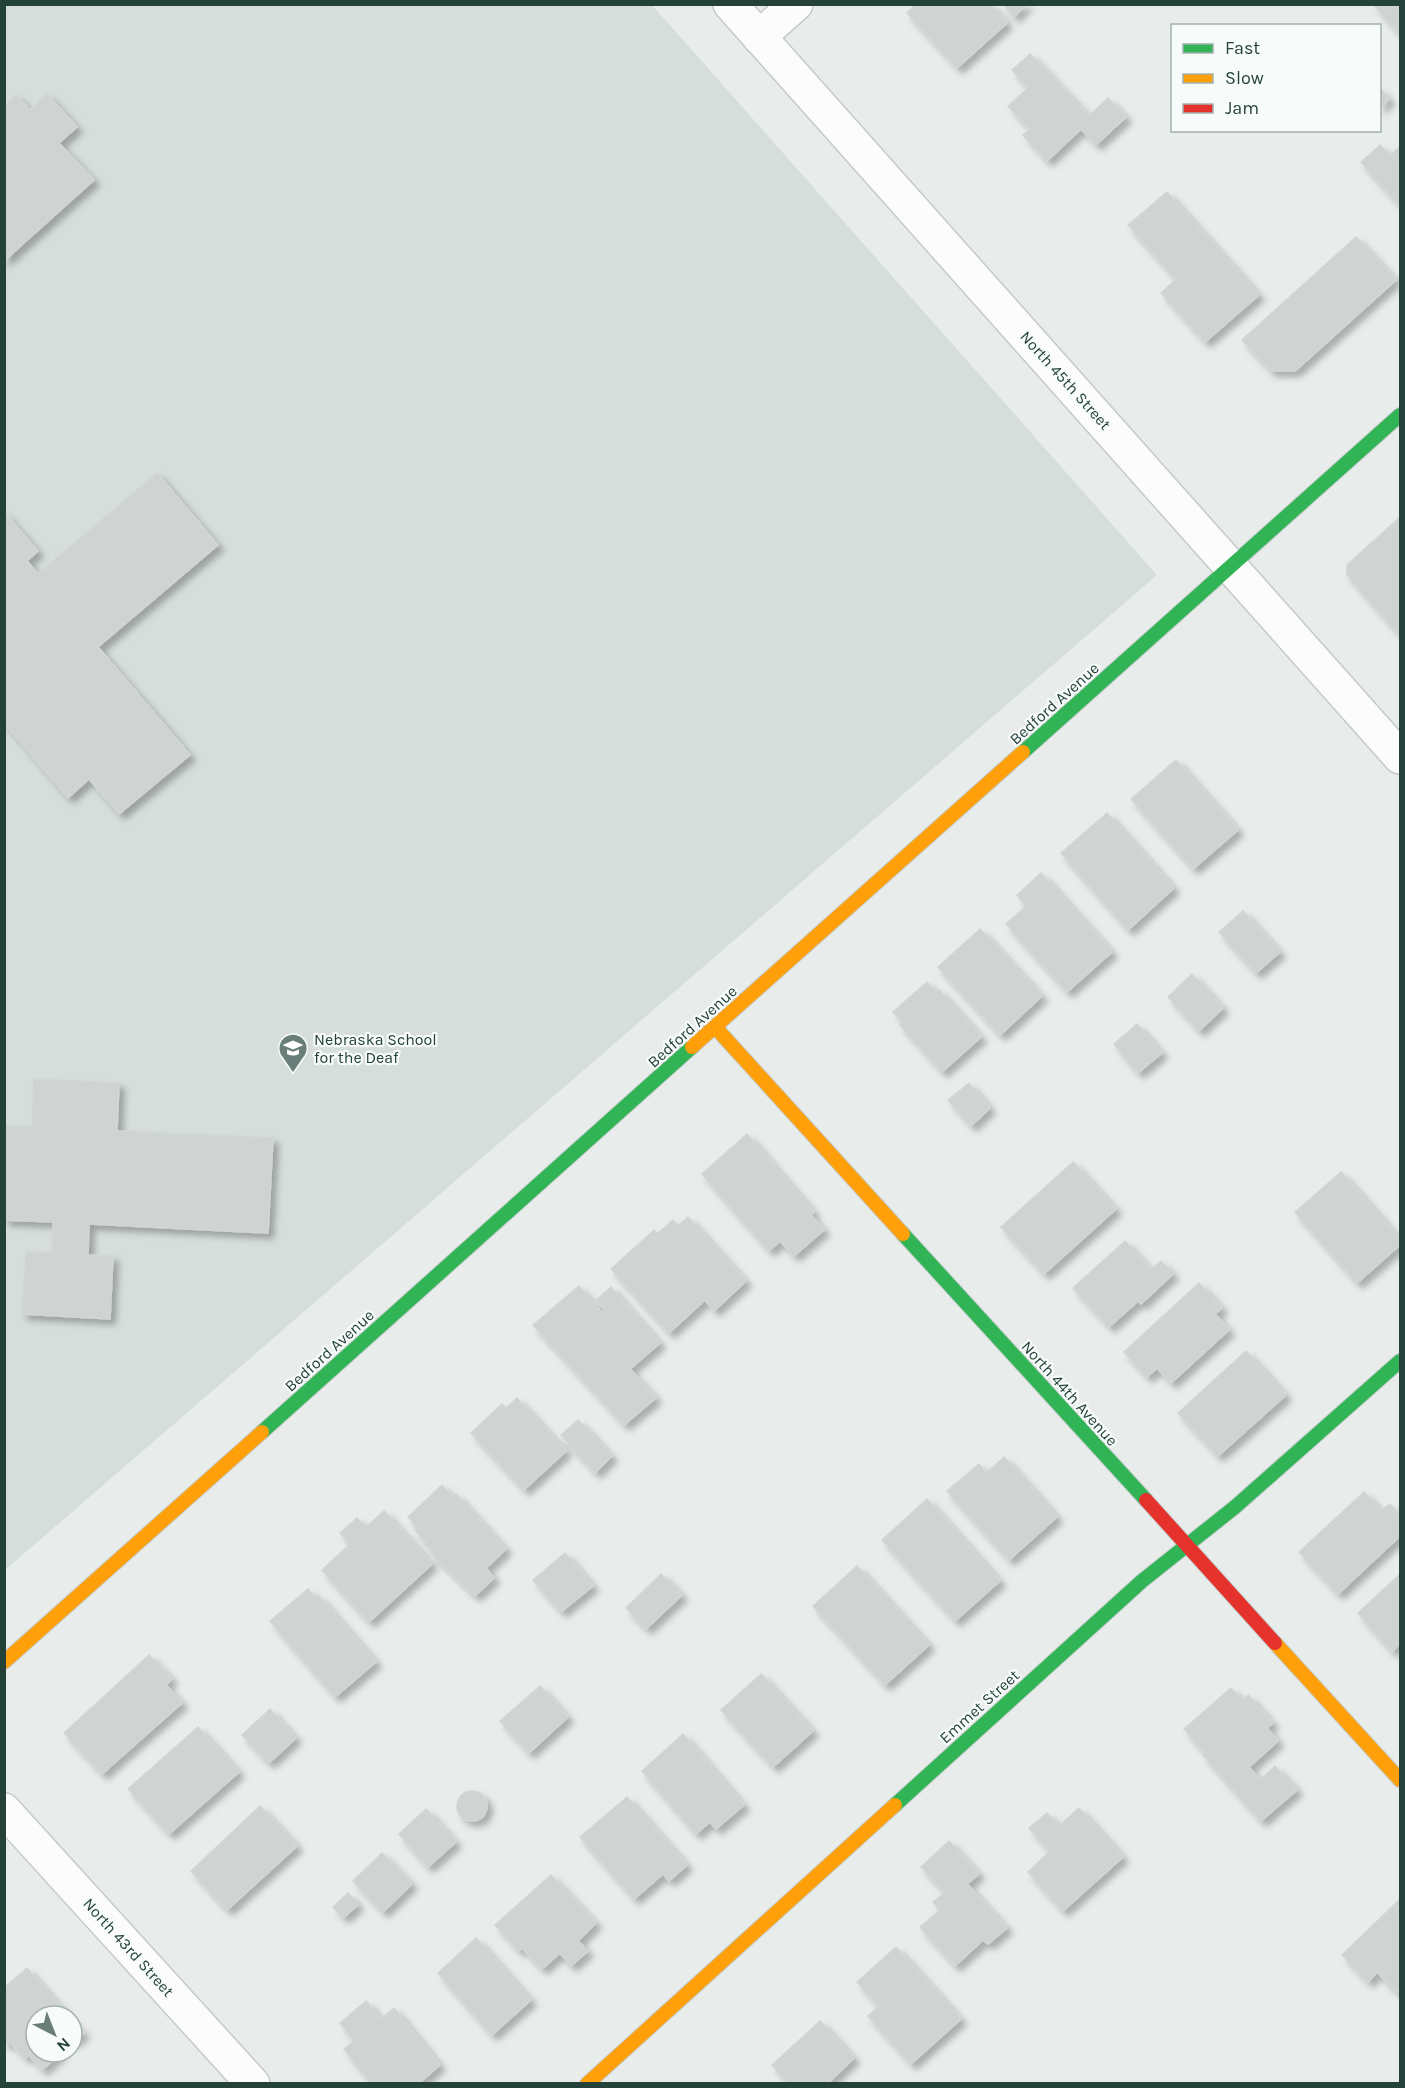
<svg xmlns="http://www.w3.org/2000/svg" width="1405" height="2088" viewBox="0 0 1405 2088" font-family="Karla,sans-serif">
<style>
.built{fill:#d6dedb}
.building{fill:#cfd4d2;stroke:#d1d6d4;stroke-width:1.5;filter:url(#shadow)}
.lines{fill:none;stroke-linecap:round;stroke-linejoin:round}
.street-casing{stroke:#c5cac8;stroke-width:36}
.fast-casing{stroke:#c3cbc8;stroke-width:16}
.slow-casing{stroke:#c3cbc8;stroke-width:16}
.jam-casing{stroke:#c3cbc8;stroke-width:16}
.street{stroke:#fcfcfc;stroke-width:33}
.fast{stroke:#30b455;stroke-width:14}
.slow{stroke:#ff9f0a;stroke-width:14}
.jam{stroke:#e5322d;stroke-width:14}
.labels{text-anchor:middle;stroke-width:4.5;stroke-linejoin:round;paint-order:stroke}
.street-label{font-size:16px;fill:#24423a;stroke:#f7fbf9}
.poi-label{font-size:16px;fill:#24423a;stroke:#f7fbf9;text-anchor:start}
</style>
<defs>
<filter id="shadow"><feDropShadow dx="5.5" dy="5.5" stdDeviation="3" flood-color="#0004"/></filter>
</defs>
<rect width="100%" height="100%" fill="#e8edeb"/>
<path class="built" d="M 5,5 L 652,5 L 1157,575 L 5,1570 Z"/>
<g class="building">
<path d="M 916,4 L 990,4 L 1007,23 L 957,68 L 907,13 Z"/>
<path d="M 1003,4 L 1027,4 L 1014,17 Z"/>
<path d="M 1373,4 L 1400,4 L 1400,35 Z"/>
<path d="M 1030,54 L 1089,116 L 1108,98 L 1126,117 L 1096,145 L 1081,129 L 1047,161 L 1023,135 L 1030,129 L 1008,106 L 1028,88 L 1012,70 Z"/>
<path d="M 1380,88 L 1389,99 L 1380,108 Z"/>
<path d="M 47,94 L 77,127 L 59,143 L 94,180 L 4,261 L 4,106 L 16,95 L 30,110 Z"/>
<path d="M 1380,145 L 1390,156 L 1400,146 L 1400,206 L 1361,162 Z"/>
<path d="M 1167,192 L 1259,295 L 1205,342 L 1161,293 L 1176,279 L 1128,225 Z"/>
<path d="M 1356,237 L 1396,280 L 1295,371 L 1271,371 L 1242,340 Z"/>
<path d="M 157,473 L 218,545 L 98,647 L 190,755 L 119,814 L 89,779 L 68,798 L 4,723 L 4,512 L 38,551 L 27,561 L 38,574 Z"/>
<path d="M 1400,517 L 1400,636 L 1347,575 L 1347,565 Z"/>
<path d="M 1176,760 L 1238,830 L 1193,869 L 1131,799 Z"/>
<path d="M 1107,813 L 1174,888 L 1128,930 L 1061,853 Z"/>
<path d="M 1041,873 L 1112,952 L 1067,992 L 1006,924 L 1026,906 L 1017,895 Z"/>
<path d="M 1243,911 L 1280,952 L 1256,973 L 1219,932 Z"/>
<path d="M 980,929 L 1042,996 L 1000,1035 L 938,967 Z"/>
<path d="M 1192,974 L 1223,1008 L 1199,1031 L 1168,997 Z"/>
<path d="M 927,982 L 936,992 L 939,990 L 981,1037 L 942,1072 L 900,1025 L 903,1022 L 893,1012 Z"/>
<path d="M 1137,1024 L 1162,1053 L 1138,1073 L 1114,1044 Z"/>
<path d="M 34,1079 L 119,1083 L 117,1131 L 273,1138 L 268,1233 L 89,1224 L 88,1255 L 113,1256 L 110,1319 L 22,1314 L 26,1252 L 52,1253 L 53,1222 L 4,1220 L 4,1125 L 32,1126 Z"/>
<path d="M 969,1083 L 990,1108 L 971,1126 L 948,1100 Z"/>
<path d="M 747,1134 L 814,1212 L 811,1215 L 824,1230 L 794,1256 L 780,1241 L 769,1251 L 702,1174 Z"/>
<path d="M 1073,1162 L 1116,1209 L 1044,1274 L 1001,1227 Z"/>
<path d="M 1341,1172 L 1400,1239 L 1400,1245 L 1357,1283 L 1295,1212 Z"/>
<path d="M 688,1217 L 746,1281 L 714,1311 L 705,1300 L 669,1333 L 611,1269 L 654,1230 L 657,1234 L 673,1220 L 678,1226 Z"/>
<path d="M 1125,1241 L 1151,1270 L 1161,1261 L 1173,1274 L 1141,1304 L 1138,1301 L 1109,1327 L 1073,1288 Z"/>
<path d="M 1199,1283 L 1222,1308 L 1215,1314 L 1229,1330 L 1171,1383 L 1157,1368 L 1147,1377 L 1124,1352 Z"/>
<path d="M 579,1286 L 602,1313 L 605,1310 L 596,1300 L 611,1287 L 660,1343 L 630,1369 L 656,1398 L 624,1425 L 533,1325 Z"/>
<path d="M 1246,1351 L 1286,1395 L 1218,1456 L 1178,1413 Z"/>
<path d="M 517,1398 L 566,1451 L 524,1490 L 471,1433 L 502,1404 L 506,1408 Z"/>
<path d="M 578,1420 L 612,1456 L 595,1473 L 561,1435 Z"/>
<path d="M 1004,1457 L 1057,1517 L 1009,1560 L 947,1491 L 979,1464 L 986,1473 Z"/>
<path d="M 442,1485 L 452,1497 L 456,1494 L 506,1549 L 486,1568 L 494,1578 L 475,1596 L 432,1554 L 434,1552 L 415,1530 L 418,1528 L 408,1517 Z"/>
<path d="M 1364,1492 L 1381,1511 L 1390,1504 L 1400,1515 L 1400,1536 L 1338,1594 L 1299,1552 Z"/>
<path d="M 927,1499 L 1000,1581 L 955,1621 L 882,1540 Z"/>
<path d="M 384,1511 L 432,1564 L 369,1622 L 322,1570 L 350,1544 L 340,1533 L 357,1518 L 366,1527 Z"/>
<path d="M 565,1553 L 593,1586 L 561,1612 L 533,1580 Z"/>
<path d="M 857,1566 L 929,1645 L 885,1685 L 813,1606 Z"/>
<path d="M 661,1574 L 682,1595 L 646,1629 L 626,1608 Z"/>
<path d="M 1400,1574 L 1400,1644 L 1392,1652 L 1358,1613 Z"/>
<path d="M 308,1589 L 316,1599 L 319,1596 L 376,1662 L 335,1697 L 270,1621 Z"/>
<path d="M 149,1655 L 172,1679 L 166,1685 L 182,1703 L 102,1774 L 64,1733 Z"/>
<path d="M 761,1674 L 813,1731 L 773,1767 L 721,1710 Z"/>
<path d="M 540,1686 L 568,1717 L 529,1753 L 500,1721 Z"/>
<path d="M 1231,1688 L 1242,1700 L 1248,1695 L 1273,1723 L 1267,1728 L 1278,1741 L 1249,1767 L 1260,1780 L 1275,1766 L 1297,1790 L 1261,1821 L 1203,1755 L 1205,1753 L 1184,1729 Z"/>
<path d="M 270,1709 L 296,1738 L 269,1763 L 242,1735 Z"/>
<path d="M 198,1727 L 239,1772 L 169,1834 L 128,1789 Z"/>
<path d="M 683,1734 L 744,1805 L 716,1829 L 710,1822 L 696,1834 L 642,1771 Z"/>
<circle cx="472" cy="1806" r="15"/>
<path d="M 627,1797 L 687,1865 L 669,1881 L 663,1874 L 634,1899 L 580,1837 Z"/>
<path d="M 260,1806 L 297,1846 L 227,1910 L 191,1871 Z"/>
<path d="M 1079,1808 L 1123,1857 L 1063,1911 L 1028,1872 L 1050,1851 L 1029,1828 L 1047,1813 L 1059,1826 Z"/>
<path d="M 426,1809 L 456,1842 L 428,1867 L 399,1834 Z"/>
<path d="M 949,1841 L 979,1874 L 967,1884 L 1007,1928 L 988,1944 L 983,1940 L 955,1966 L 920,1927 L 940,1910 L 933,1902 L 945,1892 L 921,1867 Z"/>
<path d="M 382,1853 L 412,1884 L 383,1912 L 353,1881 Z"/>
<path d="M 551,1875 L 596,1923 L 578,1941 L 588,1951 L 571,1966 L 560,1953 L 542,1969 L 522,1948 L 519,1951 L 495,1925 Z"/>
<path d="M 348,1893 L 358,1905 L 343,1918 L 333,1907 Z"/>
<path d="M 1400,1899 L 1400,1990 L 1397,1993 L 1377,1972 L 1368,1982 L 1342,1955 Z"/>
<path d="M 476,1938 L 531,2000 L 492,2035 L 438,1973 Z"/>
<path d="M 896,1947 L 961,2019 L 911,2064 L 868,2016 L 879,2006 L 857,1982 Z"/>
<path d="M 27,1968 L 69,2016 L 36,2016 L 36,2052 L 62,2052 L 42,2070 L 29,2055 L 25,2058 L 9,2041 L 4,2045 L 4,1988 Z"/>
<path d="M 366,2001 L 381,2019 L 394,2008 L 440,2065 L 418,2084 L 372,2084 L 344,2049 L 354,2041 L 340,2023 Z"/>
<path d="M 72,2020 L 84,2033 L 72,2043 Z"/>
<path d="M 820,2021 L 854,2058 L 827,2084 L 789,2084 L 772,2065 Z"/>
</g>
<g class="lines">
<g class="street-casing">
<g id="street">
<path d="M 730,4 L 1400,757"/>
<path d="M 759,37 L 796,4"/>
<path d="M 4,1810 L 253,2084"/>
</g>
</g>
<g class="fast-casing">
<g id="fast">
<path d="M 1023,752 L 1400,415"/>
<path d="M 903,1234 L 1146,1500"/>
<path d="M 262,1432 L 692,1047"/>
<path d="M 895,1805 L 1142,1581 L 1235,1507 L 1400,1361"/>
</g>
</g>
<g class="slow-casing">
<g id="slow">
<path d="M 715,1027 L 903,1234"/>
<path d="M 692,1047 L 1023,752"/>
<path d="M 1275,1643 L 1400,1780"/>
<path d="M 4,1662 L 262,1432"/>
<path d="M 587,2084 L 895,1805"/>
</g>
</g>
<g class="jam-casing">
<path id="jam" d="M 1146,1500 L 1275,1643"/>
</g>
<use href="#street" class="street"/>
<use href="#fast" class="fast"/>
<use href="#slow" class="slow"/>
<use href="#jam" class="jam"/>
</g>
<defs>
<g id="school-pin" transform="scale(1.5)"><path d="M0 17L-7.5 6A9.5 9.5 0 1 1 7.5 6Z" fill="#697e78" stroke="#f7fbf9"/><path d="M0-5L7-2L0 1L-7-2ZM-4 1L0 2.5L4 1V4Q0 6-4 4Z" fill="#fff"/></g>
</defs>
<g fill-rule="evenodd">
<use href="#school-pin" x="293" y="1048"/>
</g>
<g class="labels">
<g class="street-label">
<text transform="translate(1066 380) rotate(48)" y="6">North 45th Street</text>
<text transform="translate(1054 703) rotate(-42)" y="6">Bedford Avenue</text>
<text transform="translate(692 1026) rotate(-42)" y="6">Bedford Avenue</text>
<text transform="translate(329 1350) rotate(-42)" y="6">Bedford Avenue</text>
<text transform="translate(1070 1393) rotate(48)" y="6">North 44th Avenue</text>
<text transform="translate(979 1706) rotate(-42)" y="6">Emmet Street</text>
<text transform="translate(129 1947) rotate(48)" y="6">North 43rd Street</text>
</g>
<g class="poi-label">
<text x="314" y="1045">Nebraska School<tspan x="314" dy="18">for the Deaf</tspan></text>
</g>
</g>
<rect width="1405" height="2088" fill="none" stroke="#24423a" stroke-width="12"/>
<rect x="1171" y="24" width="210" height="108" fill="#f7fbf9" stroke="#a3b1ad" stroke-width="1.5"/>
<rect x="1183" y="44" width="30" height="9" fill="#30b455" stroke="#a3b1ad" stroke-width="1.5"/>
<text x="1225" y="54" font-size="18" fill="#24423a">Fast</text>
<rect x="1183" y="74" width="30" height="9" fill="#ff9f0a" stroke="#a3b1ad" stroke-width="1.5"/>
<text x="1225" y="84" font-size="18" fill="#24423a">Slow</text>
<rect x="1183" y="104" width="30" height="9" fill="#e5322d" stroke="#a3b1ad" stroke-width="1.5"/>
<text x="1225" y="114" font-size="18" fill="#24423a">Jam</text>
<g transform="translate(54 2034) rotate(138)"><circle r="28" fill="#f7fbf9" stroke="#a3b1ad" stroke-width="1.5"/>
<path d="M0-4.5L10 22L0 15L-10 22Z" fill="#697e78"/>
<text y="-9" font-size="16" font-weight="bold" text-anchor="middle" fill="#24423a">N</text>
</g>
</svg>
